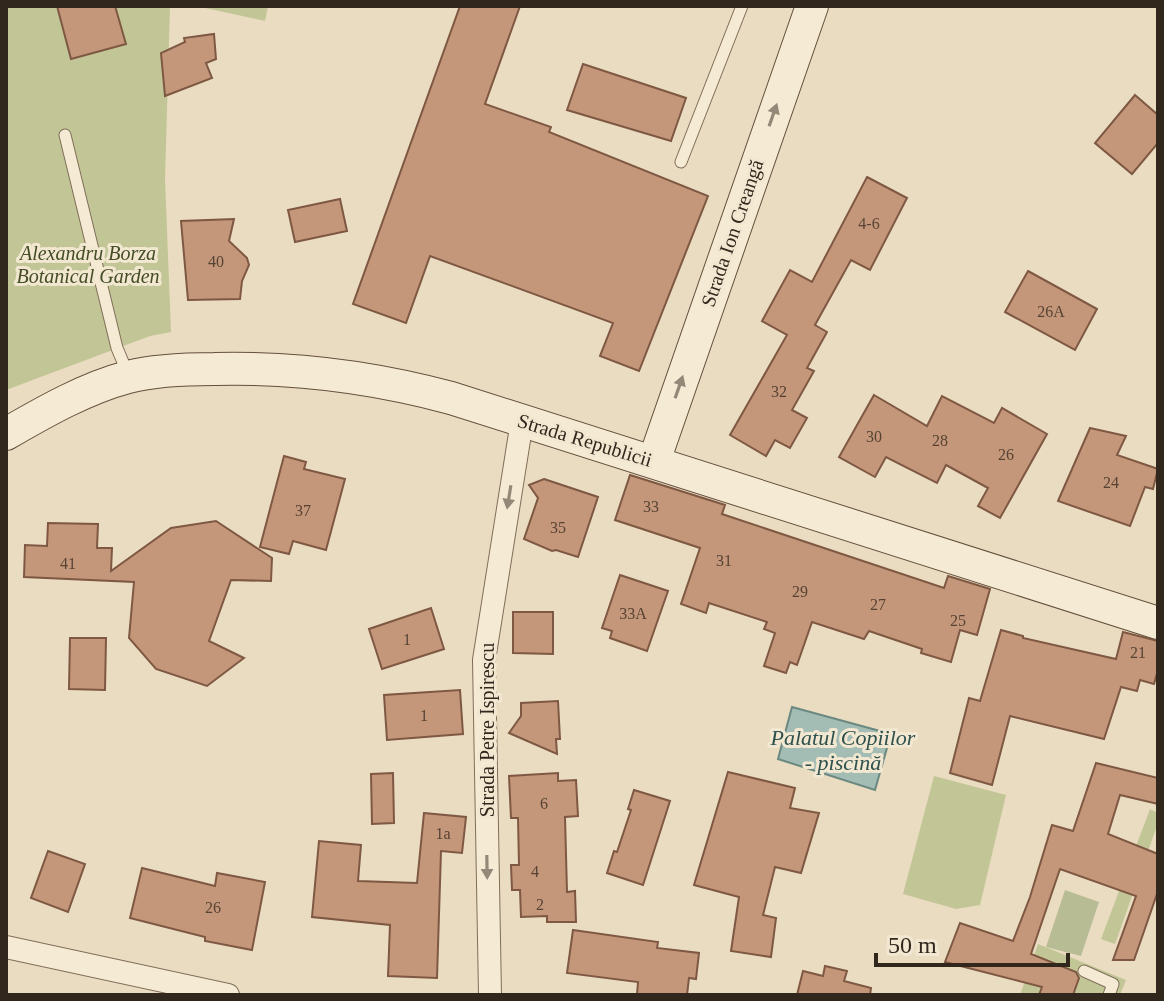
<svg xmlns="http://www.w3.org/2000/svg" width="1164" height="1001" viewBox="0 0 1164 1001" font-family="Georgia,serif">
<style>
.green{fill:#c2c696}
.cemetery{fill:#b8bc95}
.water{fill:#a3bcb4;stroke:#6b8981;stroke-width:2}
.building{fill:#c5977a;stroke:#7e5842;stroke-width:2}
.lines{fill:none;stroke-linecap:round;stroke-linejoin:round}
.lane-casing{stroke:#816e5a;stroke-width:13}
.street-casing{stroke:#816e5a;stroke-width:24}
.secondary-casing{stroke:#634f3d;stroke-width:34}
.lane{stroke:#f5ead3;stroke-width:11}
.street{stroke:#f5ead3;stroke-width:22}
.secondary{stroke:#f5ead3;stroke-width:32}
.oneway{fill:#948878}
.labels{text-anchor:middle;stroke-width:6;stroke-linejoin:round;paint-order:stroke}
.number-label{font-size:16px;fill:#574334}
.street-label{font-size:20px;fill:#32271d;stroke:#f2e7d0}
.park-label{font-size:20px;font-style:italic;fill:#444d25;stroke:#f2e7d0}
.water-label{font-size:22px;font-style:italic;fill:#2e514d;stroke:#f2e7d0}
</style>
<rect width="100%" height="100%" fill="#eadcc1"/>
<g class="green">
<path d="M 6,6 L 170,6 L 165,179 L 171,332 L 150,336 L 6,390 Z"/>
<path d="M 196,6 L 268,6 L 265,21 Z"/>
<path d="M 934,776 L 1006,795 L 980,905 L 956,909 L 903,894 Z"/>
<path d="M 1150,809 L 1158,813 L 1158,823 L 1115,944 L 1101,939 Z"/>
<path d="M 1038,944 L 1126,980 L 1120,995 L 1020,995 Z"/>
</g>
<path class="cemetery" d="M 1065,890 L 1099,902 L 1081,956 L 1046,947 Z"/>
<path class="water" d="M 792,707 L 891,734 L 875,790 L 778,759 Z"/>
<g class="building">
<path d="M 57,6 L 115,6 L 126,44 L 71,59 Z"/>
<path d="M 460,6 L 520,6 L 485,104 L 551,127 L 549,132 L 708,196 L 639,371 L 600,356 L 613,323 L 430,256 L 406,323 L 353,304 Z"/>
<path d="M 214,34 L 216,59 L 206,63 L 212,78 L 165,96 L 161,53 L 185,42 L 184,38 Z"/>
<path d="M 583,64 L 686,98 L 671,141 L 567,110 Z"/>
<path d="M 1135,95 L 1158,115 L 1158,143 L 1132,174 L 1095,143 Z"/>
<path d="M 867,177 L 907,198 L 870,270 L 851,260 L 815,325 L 827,332 L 807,368 L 814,371 L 792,410 L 807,418 L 790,448 L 775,440 L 766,456 L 730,435 L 787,335 L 762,321 L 790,270 L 812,282 Z"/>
<path d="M 340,199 L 347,231 L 295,242 L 288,210 Z"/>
<path d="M 234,219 L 229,241 L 247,258 L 249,265 L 242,281 L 240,299 L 188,300 L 181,221 Z"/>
<path d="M 1028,271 L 1097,309 L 1075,350 L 1005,312 Z"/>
<path d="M 874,395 L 927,426 L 942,396 L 994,423 L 1002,408 L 1047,434 L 1000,518 L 978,506 L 988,488 L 946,465 L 937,483 L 886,457 L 875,477 L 839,457 Z"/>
<path d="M 1090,428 L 1126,436 L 1117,455 L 1158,469 L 1153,489 L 1145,487 L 1130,526 L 1058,501 Z"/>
<path d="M 284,456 L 306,462 L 304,469 L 345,479 L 326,550 L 293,541 L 289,554 L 260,547 Z"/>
<path d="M 630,475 L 725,505 L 722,514 L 944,588 L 948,576 L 990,589 L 977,635 L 960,630 L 951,662 L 921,653 L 922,649 L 869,631 L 864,639 L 812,622 L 797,665 L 790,662 L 786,673 L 764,666 L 775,633 L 764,629 L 767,622 L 709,603 L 706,613 L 681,604 L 700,548 L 615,520 Z"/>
<path d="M 544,479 L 598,497 L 578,557 L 556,550 L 552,551 L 524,539 L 538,498 L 529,485 Z"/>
<path d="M 216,521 L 272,558 L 271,581 L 231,580 L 209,641 L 244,658 L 207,686 L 156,669 L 129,638 L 134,582 L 24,577 L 25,545 L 47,546 L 48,523 L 98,524 L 97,548 L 112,548 L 111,571 L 171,528 Z"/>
<path d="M 620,575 L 668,591 L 647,651 L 610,638 L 612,631 L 602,628 Z"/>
<path d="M 431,608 L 444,649 L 382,669 L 369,629 Z"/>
<path d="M 513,612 L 553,612 L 553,654 L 513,653 Z"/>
<path d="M 1001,630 L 1023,636 L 1023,638 L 1116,659 L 1123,632 L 1158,641 L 1158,670 L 1154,684 L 1140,680 L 1137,691 L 1121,687 L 1104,739 L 1010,716 L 992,785 L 950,773 L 969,698 L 980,701 Z"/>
<path d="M 70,638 L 106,638 L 105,690 L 69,689 Z"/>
<path d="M 460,690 L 463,734 L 387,740 L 384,695 Z"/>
<path d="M 558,701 L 560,739 L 556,739 L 557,754 L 509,733 L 521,716 L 521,703 Z"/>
<path d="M 1096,763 L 1158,778 L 1158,804 L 1120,795 L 1108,834 L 1158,854 L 1158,891 L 1134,960 L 1113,960 L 1136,896 L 1060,869 L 1031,954 L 1076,972 L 1079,978 L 1073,995 L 1039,995 L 1042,987 L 945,962 L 960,923 L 1013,941 L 1030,897 L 1052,825 L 1073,831 Z"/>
<path d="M 728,772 L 795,788 L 790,808 L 819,813 L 801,873 L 775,867 L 763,915 L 776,918 L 771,957 L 731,951 L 739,897 L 694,885 Z"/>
<path d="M 393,773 L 394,823 L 372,824 L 371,774 Z"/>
<path d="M 558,773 L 558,781 L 576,780 L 578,816 L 565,817 L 567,892 L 575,891 L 576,922 L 547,922 L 547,916 L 521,917 L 520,890 L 512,890 L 511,865 L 519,865 L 518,818 L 511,818 L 509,776 Z"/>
<path d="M 634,790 L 670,801 L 643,885 L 607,873 L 614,851 L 617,852 L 631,810 L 628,809 Z"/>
<path d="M 424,813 L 466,817 L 462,853 L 441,851 L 437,978 L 388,976 L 390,925 L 312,917 L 319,841 L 361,845 L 358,881 L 417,883 Z"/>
<path d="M 48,851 L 85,864 L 68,912 L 31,898 Z"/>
<path d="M 142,868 L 215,886 L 217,873 L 265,882 L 252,950 L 205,941 L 205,937 L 130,918 Z"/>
<path d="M 573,930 L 658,942 L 657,948 L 699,953 L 696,979 L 689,978 L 687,995 L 637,995 L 638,982 L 567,973 Z"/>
<path d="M 825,966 L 847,971 L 844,981 L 871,988 L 870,995 L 797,995 L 803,971 L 823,976 Z"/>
</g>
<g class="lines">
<g class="lane-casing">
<g id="lane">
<path d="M 65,135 L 117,348 L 128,374"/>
<path d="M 681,162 L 742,6"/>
<path d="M 1084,971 L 1113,984 L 1109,995"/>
</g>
</g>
<g class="street-casing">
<g id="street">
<path d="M 6,947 L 228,995"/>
<path d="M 490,995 L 484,660 L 522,421"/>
</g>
</g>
<g class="secondary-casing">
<g id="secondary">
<path d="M 6,434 C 44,412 86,388 128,377 C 155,370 186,369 214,369 C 293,367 373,377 451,398 L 1158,623"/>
<path d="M 654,461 L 812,6"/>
</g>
</g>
<use href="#lane" class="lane"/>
<use href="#street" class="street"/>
<use href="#secondary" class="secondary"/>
</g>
<defs><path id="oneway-solid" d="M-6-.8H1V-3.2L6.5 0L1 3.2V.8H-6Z" transform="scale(2)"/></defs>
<g class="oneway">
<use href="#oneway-solid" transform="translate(773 115) rotate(-71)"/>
<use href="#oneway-solid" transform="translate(679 387) rotate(-71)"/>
<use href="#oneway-solid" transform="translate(509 497) rotate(99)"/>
<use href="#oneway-solid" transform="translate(487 867) rotate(89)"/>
</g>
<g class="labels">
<g class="number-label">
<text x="869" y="229">4-6</text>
<text x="216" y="267">40</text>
<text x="1051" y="317">26A</text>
<text x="779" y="397">32</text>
<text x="874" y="442">30</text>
<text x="940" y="446">28</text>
<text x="1006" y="460">26</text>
<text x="1111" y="488">24</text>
<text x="651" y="512">33</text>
<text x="303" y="516">37</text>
<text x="558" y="533">35</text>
<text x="724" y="566">31</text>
<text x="68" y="569">41</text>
<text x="800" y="597">29</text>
<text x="878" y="610">27</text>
<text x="633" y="619">33A</text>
<text x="958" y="626">25</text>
<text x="407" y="645">1</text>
<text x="1138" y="658">21</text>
<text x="424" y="721">1</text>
<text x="544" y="809">6</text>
<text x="443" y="839">1a</text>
<text x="535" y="877">4</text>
<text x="540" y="910">2</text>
<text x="213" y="913">26</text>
</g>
<g class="street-label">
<text transform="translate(732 233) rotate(-71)" y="7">Strada Ion Creangă</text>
<text transform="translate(585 440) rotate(17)" y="7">Strada Republicii</text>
<text transform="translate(487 730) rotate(-90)" y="7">Strada Petre Ispirescu</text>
</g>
<g class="park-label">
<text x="88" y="260">Alexandru Borza<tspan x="88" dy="23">Botanical Garden</tspan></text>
</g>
<g class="water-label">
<text x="843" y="745">Palatul Copiilor<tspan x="843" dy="25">- piscină</tspan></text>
</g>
</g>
<rect width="1164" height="1001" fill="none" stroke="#32271d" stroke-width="16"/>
<path d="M876 953v12h192v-12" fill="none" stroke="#32271d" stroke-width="4"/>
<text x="888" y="953" font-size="24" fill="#32271d" stroke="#f2e7d0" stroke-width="6" paint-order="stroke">50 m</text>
</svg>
